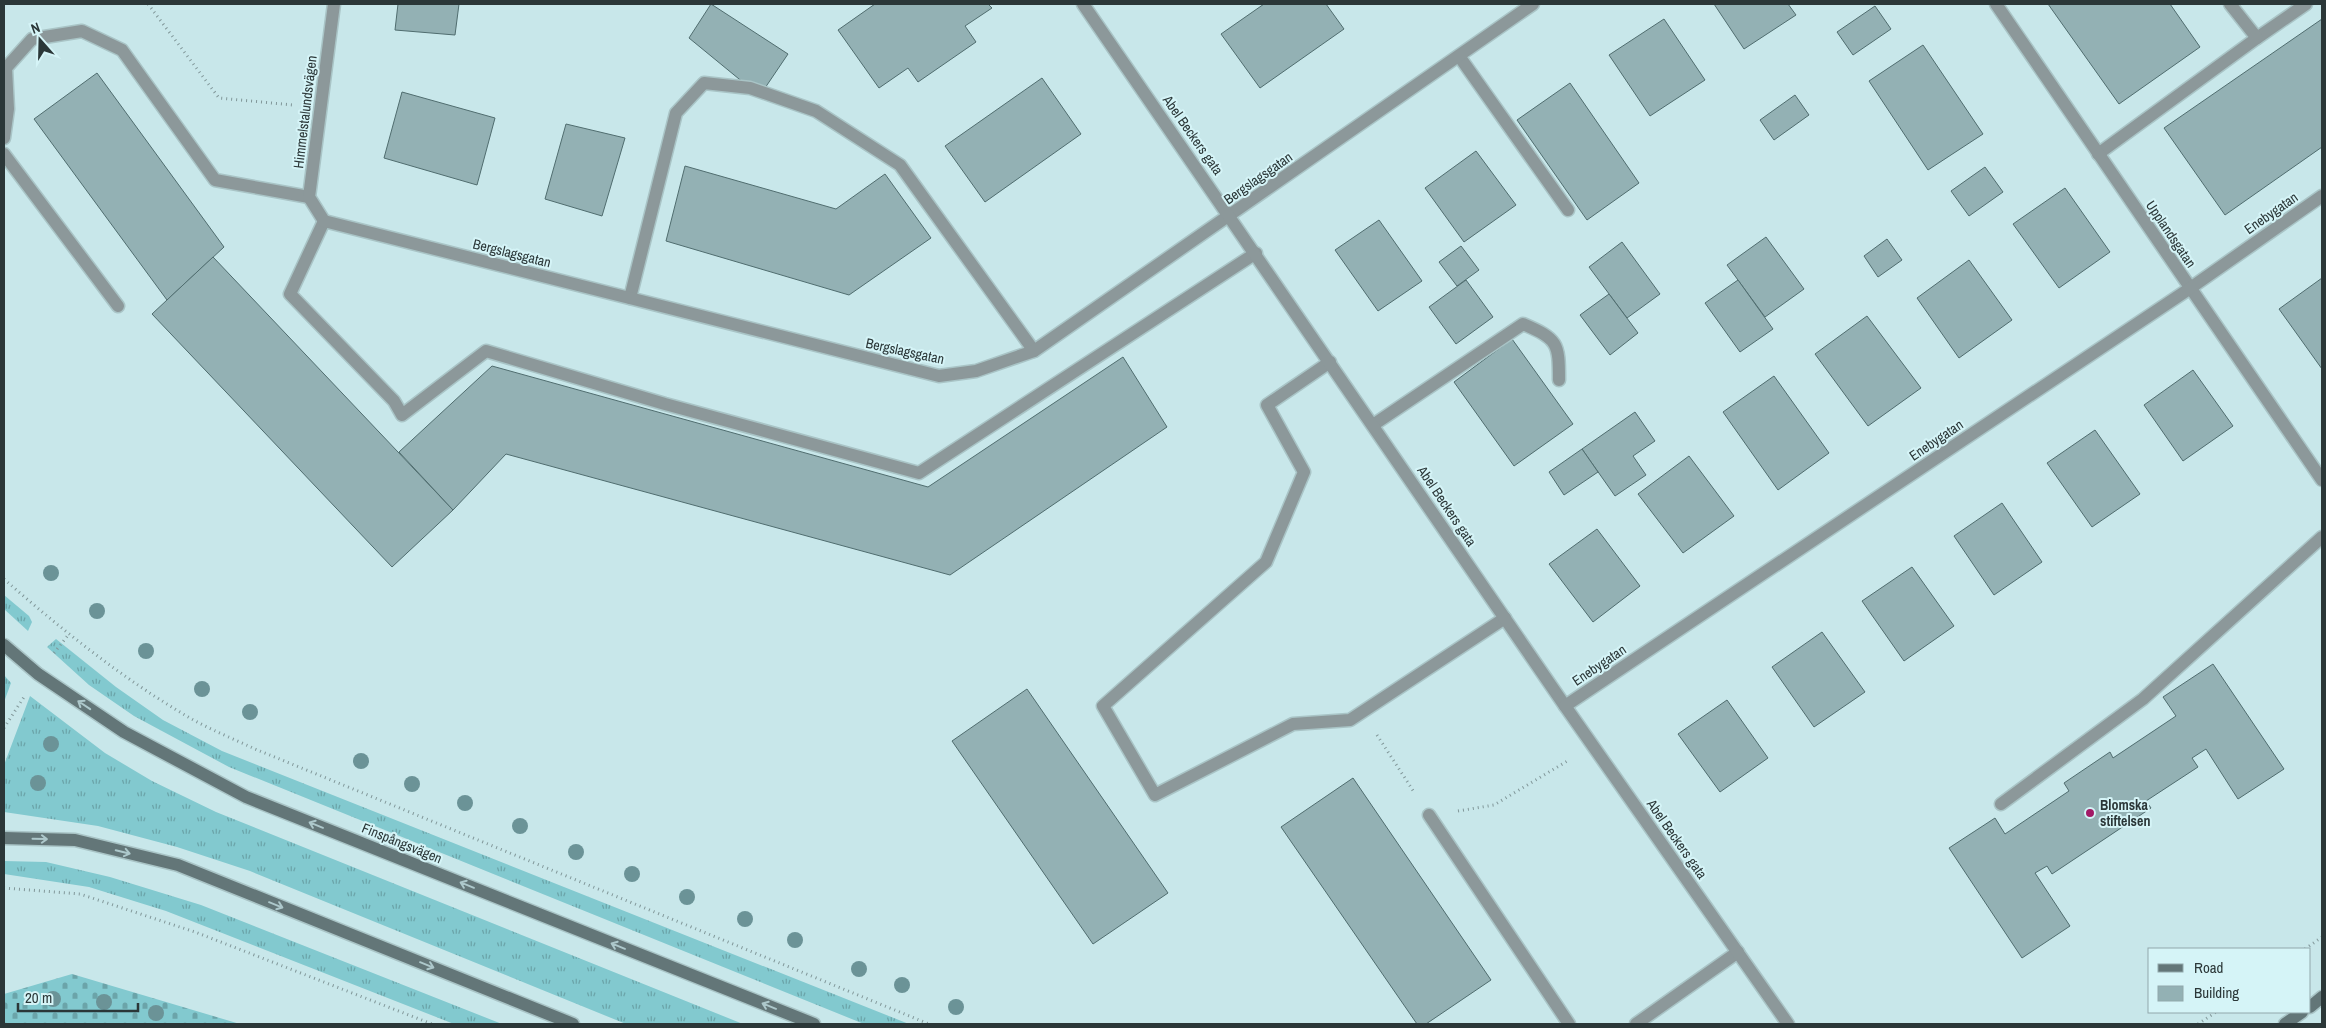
<svg xmlns="http://www.w3.org/2000/svg" width="2326" height="1028" viewBox="0 0 2326 1028" font-family="'Archivo Narrow',sans-serif">
<style>
.grass{fill:url(#grass-tufts)}
.cemetery{fill:url(#cemetery-stones)}
.building{fill:#93b1b4;stroke:#506d6f}
.lines{fill:none;stroke-linecap:round;stroke-linejoin:round}
.lane-casing{stroke:#a9c4c6;stroke-width:15}
.street-casing{stroke:#a9c4c6;stroke-width:15}
.secondary-casing{stroke:#a9c4c6;stroke-width:15}
.path{stroke:#819799;stroke-width:3;stroke-dasharray:1 4;stroke-linecap:butt}
.lane{stroke:#8c989a;stroke-width:12}
.street{stroke:#8c989a;stroke-width:12}
.secondary{stroke:#637678;stroke-width:12}
.tree{fill:#6b9397}
.oneway{stroke:#adc8cb}
.poi-dot{fill:#a21a66;stroke:#d5f4f7;stroke-width:2}
.labels{text-anchor:middle;stroke-width:4;stroke-linejoin:round;paint-order:stroke}
.street-label{font-size:14px;fill:#2b3738;stroke:#d5f4f7}
.poi-label{font-size:14px;font-weight:bold;fill:#2b3738;stroke:#d5f4f7;text-anchor:start}
</style>
<defs>
<pattern id="grass-tufts" width="24" height="20" patternUnits="userSpaceOnUse" patternTransform="scale(1.25)"><rect width="24" height="20" fill="#82c9cf"/><path d="M3 7l-1-3M5 7V3M7 7l1-3M15 17l-1-3M17 17v-4M19 17l1-3" fill="none" stroke="#6ba4a9"/></pattern>
<pattern id="cemetery-stones" width="16" height="16" patternUnits="userSpaceOnUse" patternTransform="scale(1.25)"><rect width="16" height="16" fill="#82c9cf"/><path d="M2 7V4a2 2 0 0 1 4 0v3zM10 15v-3a2 2 0 0 1 4 0v3z" fill="#6ba4a9"/></pattern>
</defs>
<rect width="100%" height="100%" fill="#c8e7ea"/>
<g class="grass">
<path d="M 4,595 L 29,616 L 32,622 L 28,631 L 4,609 Z"/>
<path d="M 56,639 L 116,687 L 163,720 L 222,751 L 909,1024 L 864,1024 L 229,767 L 134,716 L 89,685 L 47,647 Z"/>
<path d="M 4,675 L 11,683 L 4,702 Z"/>
<path d="M 30,696 L 105,753 L 152,781 L 216,812 L 743,1024 L 626,1024 L 250,871 L 177,847 L 98,826 L 4,812 L 4,765 Z"/>
<path d="M 4,861 L 46,862 L 110,877 L 201,905 L 502,1024 L 454,1024 L 166,911 L 89,887 L 4,874 Z"/>
</g>
<path class="cemetery" d="M 72,974 L 240,1024 L 4,1024 L 4,994 Z"/>
<g class="building">
<path d="M 398,4 L 459,4 L 455,35 L 395,30 Z"/>
<path d="M 711,4 L 788,54 L 765,88 L 750,88 L 689,38 Z"/>
<path d="M 875,4 L 988,4 L 992,8 L 965,26 L 976,42 L 918,82 L 908,68 L 879,88 L 838,30 Z"/>
<path d="M 1264,4 L 1326,4 L 1344,29 L 1260,88 L 1221,34 Z"/>
<path d="M 1714,4 L 1788,4 L 1796,15 L 1744,49 Z"/>
<path d="M 2048,4 L 2170,4 L 2200,47 L 2119,104 Z"/>
<path d="M 1875,6 L 1891,29 L 1853,55 L 1837,32 Z"/>
<path d="M 1664,19 L 1705,80 L 1650,116 L 1609,55 Z"/>
<path d="M 2322,19 L 2322,147 L 2225,215 L 2164,128 Z"/>
<path d="M 1923,45 L 1983,134 L 1928,170 L 1869,81 Z"/>
<path d="M 97,73 L 224,247 L 167,300 L 34,119 Z"/>
<path d="M 1042,78 L 1081,134 L 985,202 L 945,146 Z"/>
<path d="M 1570,83 L 1639,183 L 1587,220 L 1517,120 Z"/>
<path d="M 402,92 L 495,118 L 477,185 L 384,158 Z"/>
<path d="M 1795,95 L 1809,115 L 1774,140 L 1760,120 Z"/>
<path d="M 566,124 L 625,138 L 602,216 L 545,199 Z"/>
<path d="M 1476,151 L 1516,205 L 1464,242 L 1425,188 Z"/>
<path d="M 685,166 L 836,209 L 885,174 L 931,238 L 849,295 L 666,241 Z"/>
<path d="M 1985,167 L 2003,192 L 1969,216 L 1951,191 Z"/>
<path d="M 2065,188 L 2110,252 L 2059,288 L 2013,224 Z"/>
<path d="M 1379,220 L 1422,281 L 1378,311 L 1335,250 Z"/>
<path d="M 1766,237 L 1804,289 L 1765,317 L 1727,265 Z"/>
<path d="M 1887,239 L 1902,260 L 1878,277 L 1864,256 Z"/>
<path d="M 1622,242 L 1660,294 L 1627,318 L 1589,267 Z"/>
<path d="M 1461,246 L 1479,270 L 1457,286 L 1439,262 Z"/>
<path d="M 213,257 L 453,510 L 392,567 L 152,314 Z"/>
<path d="M 1969,260 L 2012,320 L 1959,358 L 1917,298 Z"/>
<path d="M 2322,278 L 2322,369 L 2279,309 Z"/>
<path d="M 1466,280 L 1493,317 L 1456,344 L 1429,307 Z"/>
<path d="M 1738,280 L 1773,329 L 1740,352 L 1705,303 Z"/>
<path d="M 1609,294 L 1638,333 L 1610,355 L 1580,315 Z"/>
<path d="M 1867,316 L 1921,388 L 1868,426 L 1815,354 Z"/>
<path d="M 1512,339 L 1573,424 L 1514,466 L 1454,382 Z"/>
<path d="M 1123,357 L 1167,427 L 950,575 L 506,454 L 453,510 L 399,452 L 492,366 L 928,487 Z"/>
<path d="M 2193,370 L 2233,426 L 2183,461 L 2144,405 Z"/>
<path d="M 1774,376 L 1829,453 L 1778,490 L 1723,412 Z"/>
<path d="M 1635,412 L 1655,441 L 1633,456 L 1646,475 L 1615,496 L 1582,449 Z"/>
<path d="M 2095,430 L 2140,494 L 2092,527 L 2047,463 Z"/>
<path d="M 1582,449 L 1598,472 L 1564,495 L 1549,472 Z"/>
<path d="M 1689,456 L 1734,516 L 1683,553 L 1638,494 Z"/>
<path d="M 2002,503 L 2042,562 L 1994,595 L 1954,536 Z"/>
<path d="M 1597,529 L 1640,586 L 1593,622 L 1549,564 Z"/>
<path d="M 1912,567 L 1954,626 L 1904,661 L 1862,601 Z"/>
<path d="M 1822,632 L 1865,692 L 1814,727 L 1772,667 Z"/>
<path d="M 2213,664 L 2284,769 L 2238,799 L 2206,749 L 2192,758 L 2198,767 L 2146,801 L 2151,808 L 2052,874 L 2047,866 L 2035,873 L 2070,926 L 2022,958 L 1949,848 L 1995,818 L 2005,834 L 2069,791 L 2064,783 L 2110,752 L 2113,758 L 2176,716 L 2163,697 Z"/>
<path d="M 1027,689 L 1168,893 L 1093,944 L 952,741 Z"/>
<path d="M 1727,700 L 1768,758 L 1720,792 L 1678,734 Z"/>
<path d="M 1353,778 L 1491,980 L 1426,1024 L 1417,1024 L 1281,827 Z"/>
</g>
<g class="lines">
<g class="lane-casing">
<g id="lane">
<path d="M 2257,38 L 2306,4"/>
<path d="M 1459,56 L 1568,210"/>
<path d="M 4,138 L 8,109 L 6,68 L 32,39 L 82,31 L 122,50 L 215,180 L 309,197"/>
<path d="M 4,154 L 118,306"/>
<path d="M 2098,154 L 2257,38 L 2230,4"/>
<path d="M 324,221 L 290,294 L 394,401 L 402,415 L 486,351 L 665,404 L 919,473 L 1256,253"/>
<path d="M 630,298 L 676,113 L 704,83 L 750,88 L 816,111 L 900,165 L 1034,351"/>
<path d="M 1330,362 L 1267,405 L 1304,472 L 1266,562 L 1103,706 L 1155,795 L 1293,724 L 1350,720 L 1505,618"/>
<path d="M 1373,425 L 1523,324 C 1558,339 1559,343 1559,380"/>
<path d="M 2001,804 L 2143,699 L 2322,537"/>
<path d="M 1429,815 L 1569,1024"/>
<path d="M 1636,1024 L 1738,952"/>
</g>
</g>
<g class="street-casing">
<g id="street">
<path d="M 334,4 L 309,197 L 324,221 L 939,376 L 976,371 L 1034,351 L 1533,4"/>
<path d="M 1083,4 L 1565,706 L 1788,1024"/>
<path d="M 1996,4 L 2322,480"/>
<path d="M 1565,706 L 2189,289 L 2322,196"/>
</g>
</g>
<g class="secondary-casing">
<g id="secondary">
<path d="M 4,645 L 38,674 L 124,732 L 246,797 L 814,1024"/>
<path d="M 4,838 L 75,840 L 178,865 L 573,1024"/>
<path d="M 2310,1007 L 2322,997"/>
<path d="M 2285,1024 L 2302,1012"/>
</g>
</g>
<g class="path">
<path d="M 148,4 L 219,98 L 293,105"/>
<path d="M 4,579 C 62,630 123,679 190,718 C 211,730 234,739 255,749 L 929,1024"/>
<path d="M 54,653 L 69,634"/>
<path d="M 4,728 L 24,697"/>
<path d="M 1377,735 L 1414,792"/>
<path d="M 1458,811 L 1494,805 L 1569,760"/>
<path d="M 4,888 L 80,894 L 195,932 L 432,1024"/>
<path d="M 2305,949 L 2322,937"/>
<path d="M 2198,1024 L 2216,1012"/>
</g>
<use href="#lane" class="lane"/>
<use href="#street" class="street"/>
<use href="#secondary" class="secondary"/>
</g>
<g class="tree">
<circle cx="51" cy="573" r="8"/>
<circle cx="97" cy="611" r="8"/>
<circle cx="146" cy="651" r="8"/>
<circle cx="202" cy="689" r="8"/>
<circle cx="250" cy="712" r="8"/>
<circle cx="51" cy="744" r="8"/>
<circle cx="361" cy="761" r="8"/>
<circle cx="38" cy="783" r="8"/>
<circle cx="412" cy="784" r="8"/>
<circle cx="465" cy="803" r="8"/>
<circle cx="520" cy="826" r="8"/>
<circle cx="576" cy="852" r="8"/>
<circle cx="632" cy="874" r="8"/>
<circle cx="687" cy="897" r="8"/>
<circle cx="745" cy="919" r="8"/>
<circle cx="795" cy="940" r="8"/>
<circle cx="859" cy="969" r="8"/>
<circle cx="902" cy="985" r="8"/>
<circle cx="53" cy="999" r="8"/>
<circle cx="104" cy="1002" r="8"/>
<circle cx="956" cy="1007" r="8"/>
<circle cx="156" cy="1013" r="8"/>
</g>
<defs><path id="oneway-shaft" d="M-6 0H5M1.5-3L5.5 0L1.5 3" fill="none" stroke-width="1.6" stroke-linecap="round" stroke-linejoin="round" transform="scale(1.25)"/></defs>
<g class="oneway">
<use href="#oneway-shaft" transform="translate(84 705) rotate(-146)"/>
<use href="#oneway-shaft" transform="translate(316 825) rotate(-158)"/>
<use href="#oneway-shaft" transform="translate(40 839) rotate(1)"/>
<use href="#oneway-shaft" transform="translate(123 852) rotate(14)"/>
<use href="#oneway-shaft" transform="translate(467 885) rotate(-158)"/>
<use href="#oneway-shaft" transform="translate(276 905) rotate(22)"/>
<use href="#oneway-shaft" transform="translate(618 946) rotate(-158)"/>
<use href="#oneway-shaft" transform="translate(427 965) rotate(22)"/>
<use href="#oneway-shaft" transform="translate(769 1006) rotate(-158)"/>
</g>
<circle class="poi-dot" cx="2090" cy="813" r="5"/>
<g class="labels">
<g class="street-label">
<text transform="translate(305 112) rotate(-83)" y="5">Himmelstalundsvägen</text>
<text transform="translate(1193 135) rotate(55)" y="5">Abel Beckers gata</text>
<text transform="translate(1258 178) rotate(-35)" y="5">Bergslagsgatan</text>
<text transform="translate(2271 213) rotate(-35)" y="5">Enebygatan</text>
<text transform="translate(2171 234) rotate(56)" y="5">Upplandsgatan</text>
<text transform="translate(512 253) rotate(14)" y="5">Bergslagsgatan</text>
<text transform="translate(905 351) rotate(12)" y="5">Bergslagsgatan</text>
<text transform="translate(1936 440) rotate(-34)" y="5">Enebygatan</text>
<text transform="translate(1447 506) rotate(56)" y="5">Abel Beckers gata</text>
<text transform="translate(1599 665) rotate(-34)" y="5">Enebygatan</text>
<text transform="translate(1677 839) rotate(55)" y="5">Abel Beckers gata</text>
<text transform="translate(402 843) rotate(22)" y="5">Finspångsvägen</text>
</g>
<g class="poi-label">
<text x="2100" y="810">Blomska<tspan x="2100" dy="16">stiftelsen</tspan></text>
</g>
</g>
<rect width="2326" height="1028" fill="none" stroke="#2b3738" stroke-width="10"/>
<rect x="2148" y="948" width="162" height="65" fill="#d5f4f7" stroke="#91a8ab"/>
<rect x="2158" y="964" width="25" height="8" fill="#637678" stroke="#91a8ab"/>
<text x="2194" y="973" font-size="15" fill="#2b3738">Road</text>
<rect x="2158" y="986" width="25" height="15" fill="#93b1b4" stroke="#91a8ab"/>
<text x="2194" y="998" font-size="15" fill="#2b3738">Building</text>
<g transform="translate(40 40) rotate(340)" stroke="#d5f4f7" stroke-width="4" paint-order="stroke">
<path d="M0-4L9 19L0 12L-9 19Z" fill="#2b3738"/>
<text y="-8" font-size="14" font-weight="bold" text-anchor="middle" fill="#2b3738">N</text>
</g>
<path d="M18 1003v8h120v-8" fill="none" stroke="#2b3738" stroke-width="2.5"/>
<text x="25" y="1003" font-size="15" fill="#2b3738" stroke="#d5f4f7" stroke-width="4" paint-order="stroke">20 m</text>
</svg>
